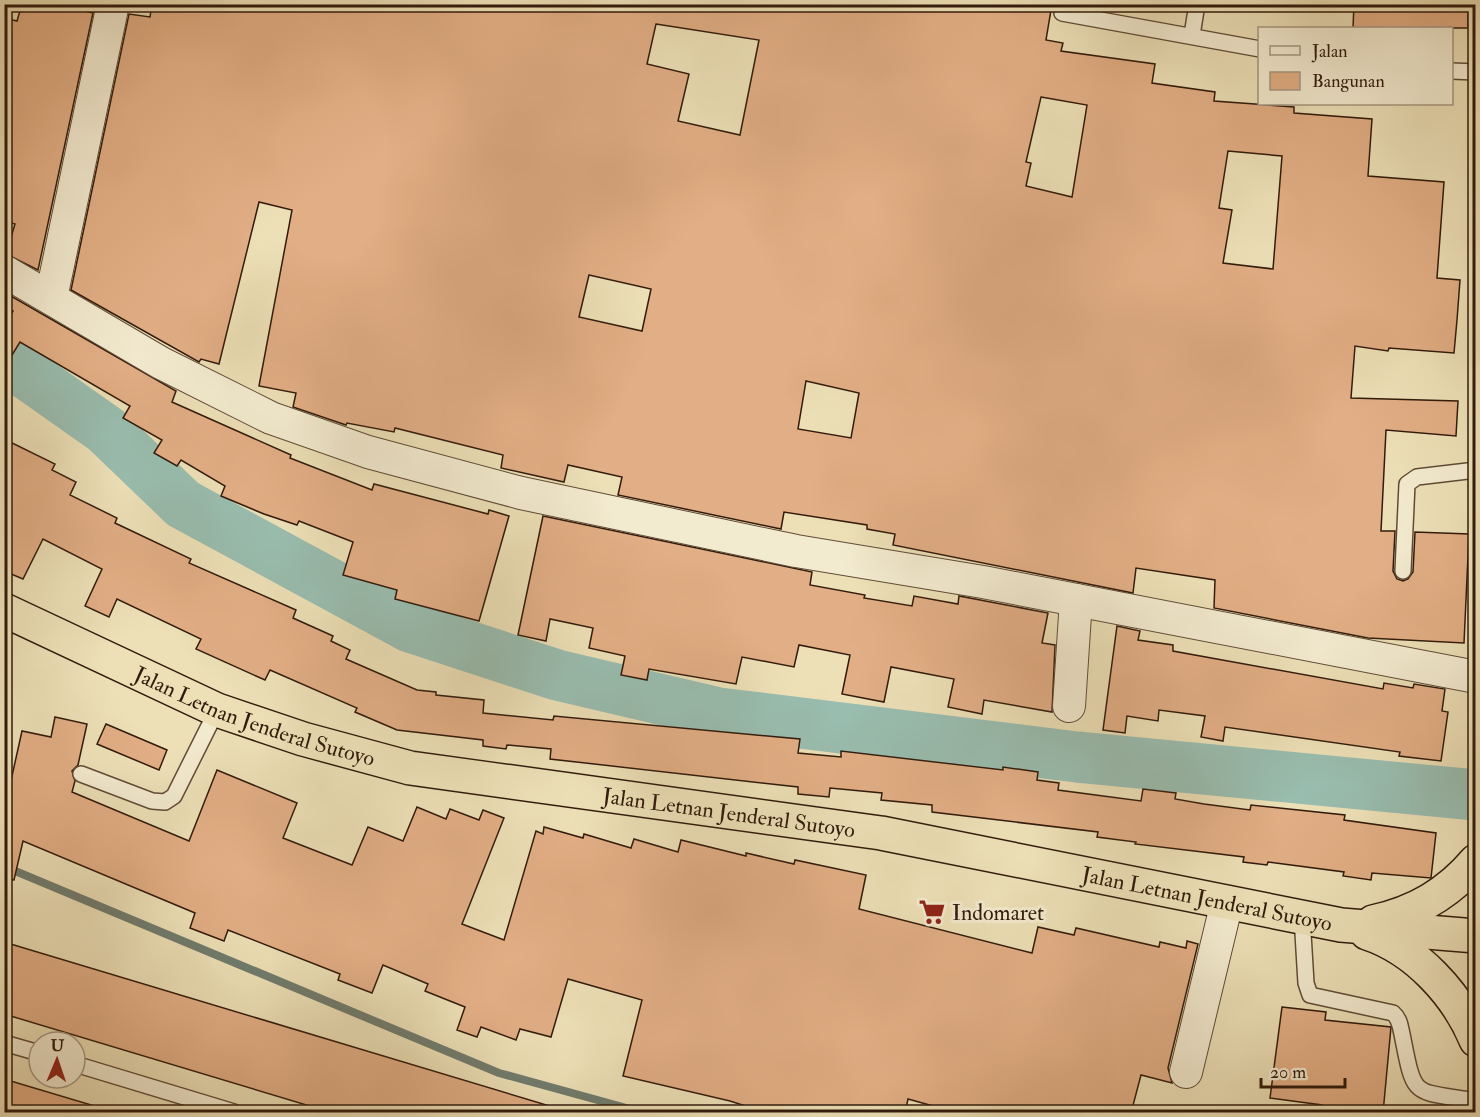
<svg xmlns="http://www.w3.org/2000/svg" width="1480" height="1117" viewBox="0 0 1480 1117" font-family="'IM FELL Double Pica',serif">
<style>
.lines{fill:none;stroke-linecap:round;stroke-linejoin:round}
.stream{stroke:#707c6e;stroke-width:8}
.river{stroke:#99bdaf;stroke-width:51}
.building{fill:#e2ae85;stroke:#321b0c;stroke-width:1.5;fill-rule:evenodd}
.service-casing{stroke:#614c37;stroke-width:18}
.minor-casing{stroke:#614c37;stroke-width:34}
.trunk-casing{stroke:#321b0c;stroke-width:36}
.service{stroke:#f3ebd0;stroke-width:15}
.minor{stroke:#f3ebd0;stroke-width:32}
.trunk{stroke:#ede0b7;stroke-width:33}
.labels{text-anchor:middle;stroke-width:6;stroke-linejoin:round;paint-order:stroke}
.street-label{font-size:22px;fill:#321b0c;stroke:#f3ebd0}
.poi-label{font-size:22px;fill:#321b0c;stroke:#f3ebd0;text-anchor:start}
</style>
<rect width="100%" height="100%" fill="#ede0b7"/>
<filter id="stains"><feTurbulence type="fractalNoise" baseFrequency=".00333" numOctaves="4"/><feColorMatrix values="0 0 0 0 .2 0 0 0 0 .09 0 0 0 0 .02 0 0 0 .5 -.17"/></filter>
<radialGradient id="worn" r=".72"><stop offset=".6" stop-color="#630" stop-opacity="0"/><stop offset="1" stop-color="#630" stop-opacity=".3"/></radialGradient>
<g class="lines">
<path class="stream" d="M 8,868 L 499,1073 L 641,1112"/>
<path class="river" d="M 4,362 L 28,375 L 106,430 L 183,504 L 410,627 L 557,675 L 719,713 L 1077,757 L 1476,795"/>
</g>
<g class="building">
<path d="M 22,4 L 57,4 L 93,13 L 38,270 L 6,254 L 15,224 L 4,221 L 4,18 L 17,21 Z"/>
<path d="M 152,4 L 182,8 L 182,4 L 1052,4 L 1046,40 L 1063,43 L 1061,51 L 1155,64 L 1152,83 L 1215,92 L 1214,101 L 1294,107 L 1294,113 L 1372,119 L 1368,176 L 1444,182 L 1437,278 L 1460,280 L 1457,320 L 1454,353 L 1389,348 L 1388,351 L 1355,346 L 1351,398 L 1458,401 L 1456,436 L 1386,430 L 1381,531 L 1395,531 L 1393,571 L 1397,579 L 1403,581 L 1408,579 L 1413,572 L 1415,532 L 1469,534 L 1464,643 L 1368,638 L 1214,608 L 1215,580 L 1136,568 L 1133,593 L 893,545 L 895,534 L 867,529 L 867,525 L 784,512 L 781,529 L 618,495 L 622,477 L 568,465 L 564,482 L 501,468 L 503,455 L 395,428 L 394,432 L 347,423 L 346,425 L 293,407 L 296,393 L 259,386 L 292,210 L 259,202 L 219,364 L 201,359 L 199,362 L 71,290 L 129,14 L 150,17 ZM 656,24 L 759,40 L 740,135 L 678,121 L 689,74 L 647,64 ZM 1041,97 L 1087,105 L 1072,197 L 1026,186 L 1031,163 L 1026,162 ZM 1228,151 L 1282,156 L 1273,269 L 1223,263 L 1232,210 L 1219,208 ZM 589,275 L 651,289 L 642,331 L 579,317 ZM 806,381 L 859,393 L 851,438 L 798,429 Z"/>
<path d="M 1354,4 L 1468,4 L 1468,28 L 1353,28 Z"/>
<path d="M 4,292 L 176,391 L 172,402 L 291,455 L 290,458 L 372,490 L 374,484 L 488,514 L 489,510 L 509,516 L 479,621 L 395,599 L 397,590 L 343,575 L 353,542 L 299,521 L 297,525 L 264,514 L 221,496 L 225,486 L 181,460 L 177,466 L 154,453 L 162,440 L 123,418 L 130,406 L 20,342 L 4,368 L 4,326 L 13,311 L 4,306 Z"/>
<path d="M 4,439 L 55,464 L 52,470 L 76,482 L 70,495 L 117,518 L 115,523 L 191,559 L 189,563 L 296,610 L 293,618 L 333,636 L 331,641 L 350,650 L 346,659 L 417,690 L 436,692 L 436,695 L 484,700 L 483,713 L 553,720 L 554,716 L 800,739 L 798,753 L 841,757 L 841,751 L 1003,770 L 1003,767 L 1038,772 L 1037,780 L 1059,783 L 1058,790 L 1141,801 L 1143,789 L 1176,793 L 1175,799 L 1204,804 L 1250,810 L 1251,805 L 1345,815 L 1344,820 L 1436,833 L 1431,878 L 1372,873 L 1371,880 L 1343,876 L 1344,872 L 1268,862 L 1267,865 L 1243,862 L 1244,857 L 1135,844 L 1136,842 L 1097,837 L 1098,832 L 932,812 L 932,805 L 881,800 L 882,793 L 830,788 L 829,797 L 798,794 L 798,787 L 550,759 L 551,749 L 507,745 L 506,749 L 483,746 L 483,740 L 397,730 L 355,712 L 357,708 L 270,670 L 265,680 L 196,649 L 201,639 L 117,599 L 109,617 L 85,606 L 102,569 L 43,539 L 23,579 L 4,571 Z"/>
<path d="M 543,516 L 812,572 L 810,585 L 865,595 L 864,598 L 912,606 L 914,596 L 958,604 L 959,596 L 1048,613 L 1042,643 L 1055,645 L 1052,712 L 984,700 L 982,714 L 948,707 L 954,679 L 891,667 L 884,702 L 842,694 L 850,655 L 799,645 L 794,667 L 742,657 L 736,684 L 649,669 L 647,680 L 621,675 L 625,656 L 589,648 L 593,628 L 550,619 L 546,641 L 518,635 Z"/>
<path d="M 1117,626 L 1140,631 L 1138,640 L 1173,645 L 1173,651 L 1383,689 L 1384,683 L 1413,688 L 1414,684 L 1445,689 L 1442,711 L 1448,712 L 1441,761 L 1399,756 L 1400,752 L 1225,727 L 1223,741 L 1201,737 L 1205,716 L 1159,710 L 1158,721 L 1127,716 L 1125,733 L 1103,730 Z"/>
<path d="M 55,717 L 87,724 L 78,765 L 72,771 L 75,781 L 72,792 L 189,841 L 217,770 L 297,803 L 283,838 L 352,865 L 368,827 L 403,841 L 417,807 L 446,819 L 450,809 L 479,820 L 483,810 L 504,818 L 462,924 L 504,940 L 536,831 L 543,834 L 544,827 L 583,838 L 584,834 L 631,848 L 634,839 L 678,852 L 681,840 L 746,856 L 746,853 L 794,864 L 795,860 L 866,875 L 859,909 L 1032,953 L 1038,927 L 1074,935 L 1076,928 L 1159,947 L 1160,942 L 1186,948 L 1187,941 L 1198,944 L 1168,1068 L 1172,1083 L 1141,1075 L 1131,1113 L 958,1113 L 908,1099 L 905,1113 L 754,1113 L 755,1109 L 730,1101 L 623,1076 L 642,1000 L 568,979 L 551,1037 L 520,1029 L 516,1040 L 481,1027 L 477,1037 L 457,1030 L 465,1007 L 425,991 L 428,984 L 383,965 L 372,993 L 338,980 L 340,974 L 228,930 L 224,941 L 190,928 L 195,913 L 23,841 L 14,880 L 4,879 L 4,812 L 22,731 L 51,737 Z"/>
<path d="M 106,724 L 167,750 L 159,770 L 97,744 Z"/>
<path d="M 4,942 L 553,1107 L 552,1113 L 333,1113 L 4,1014 Z"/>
<path d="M 1282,1007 L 1326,1012 L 1325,1020 L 1391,1027 L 1383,1113 L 1322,1108 L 1322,1105 L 1270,1098 Z"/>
<path d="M 4,1079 L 98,1107 L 97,1113 L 4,1113 Z"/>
</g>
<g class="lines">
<g class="service-casing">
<g id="service">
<path d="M 1062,13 L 1260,49"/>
<path d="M 1192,35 L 1197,4"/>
<path d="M 1452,71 L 1476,72"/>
<path d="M 1403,571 L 1407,484 L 1417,477 L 1476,470"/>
<path d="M 81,774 L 152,801 L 165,802 L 174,796 L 217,710"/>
<path d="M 1302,917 L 1306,983 L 1310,995 L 1393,1013 C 1400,1019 1400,1026 1402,1034 C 1415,1100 1411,1090 1476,1101"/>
<path d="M 4,1043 L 39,1053"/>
<path d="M 75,1064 L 234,1112"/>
</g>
</g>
<g class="minor-casing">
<g id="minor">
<path d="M 4,271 L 161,363 L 271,418 L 368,452 L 521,493 L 796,551 L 983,582 L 1476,677"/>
<path d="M 51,298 L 113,4"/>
<path d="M 1069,706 L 1076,600"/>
<path d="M 1186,1072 L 1227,902"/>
</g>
</g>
<g class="trunk-casing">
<g id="trunk">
<path id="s1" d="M 4,610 L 217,710 L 303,739 L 410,768 L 881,833 L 1341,925 L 1476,936"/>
<path d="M 1373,922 C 1415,913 1448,894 1476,861"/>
<path d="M 1367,933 C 1416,949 1457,994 1476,1040"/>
</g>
</g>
<use href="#service" class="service"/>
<use href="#minor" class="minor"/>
<use href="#trunk" class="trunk"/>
</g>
<defs>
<g id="supermarket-bare" transform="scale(2.07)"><path d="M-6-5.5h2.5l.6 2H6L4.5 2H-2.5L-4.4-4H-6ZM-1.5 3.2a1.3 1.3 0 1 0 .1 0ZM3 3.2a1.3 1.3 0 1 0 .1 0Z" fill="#8f2418" stroke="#f3ebd0" stroke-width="2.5" paint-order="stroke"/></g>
</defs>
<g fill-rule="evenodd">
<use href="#supermarket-bare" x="932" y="912"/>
</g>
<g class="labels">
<g class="street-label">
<text dy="8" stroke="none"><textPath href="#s1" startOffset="273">Jalan Letnan Jenderal Sutoyo</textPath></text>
<text dy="8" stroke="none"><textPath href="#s1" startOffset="759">Jalan Letnan Jenderal Sutoyo</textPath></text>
<text dy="8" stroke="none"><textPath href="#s1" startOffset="1245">Jalan Letnan Jenderal Sutoyo</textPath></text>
</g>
<g class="poi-label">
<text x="952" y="920">Indomaret</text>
</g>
</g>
<rect width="1480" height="1117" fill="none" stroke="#ede0b7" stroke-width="24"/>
<rect x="6" y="6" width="1468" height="1105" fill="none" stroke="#321b0c" stroke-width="3"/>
<rect x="12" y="12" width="1456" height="1093" fill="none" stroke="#321b0c" stroke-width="1.5"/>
<rect x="1258" y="27" width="195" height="78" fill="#f3ebd0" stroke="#a69882" stroke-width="1.5"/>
<rect x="1270" y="46" width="30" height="9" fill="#f3ebd0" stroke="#a69882" stroke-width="1.5"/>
<text x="1312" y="57" font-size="18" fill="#321b0c">Jalan</text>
<rect x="1270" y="72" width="30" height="18" fill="#e2ae85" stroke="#a69882" stroke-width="1.5"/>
<text x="1312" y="87" font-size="18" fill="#321b0c">Bangunan</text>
<g transform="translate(57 1060) rotate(2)"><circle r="28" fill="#f3ebd0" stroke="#a69882" stroke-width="1.5"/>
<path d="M0-4.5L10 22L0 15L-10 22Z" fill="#8f2418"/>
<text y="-9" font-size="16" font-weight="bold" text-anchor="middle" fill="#321b0c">U</text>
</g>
<path d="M1261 1078v9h84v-9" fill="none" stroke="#321b0c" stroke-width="3"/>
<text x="1270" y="1078" font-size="18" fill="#321b0c" stroke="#f3ebd0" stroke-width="4.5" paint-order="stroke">20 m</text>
<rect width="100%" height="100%" filter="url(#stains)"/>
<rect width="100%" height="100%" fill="url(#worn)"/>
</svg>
